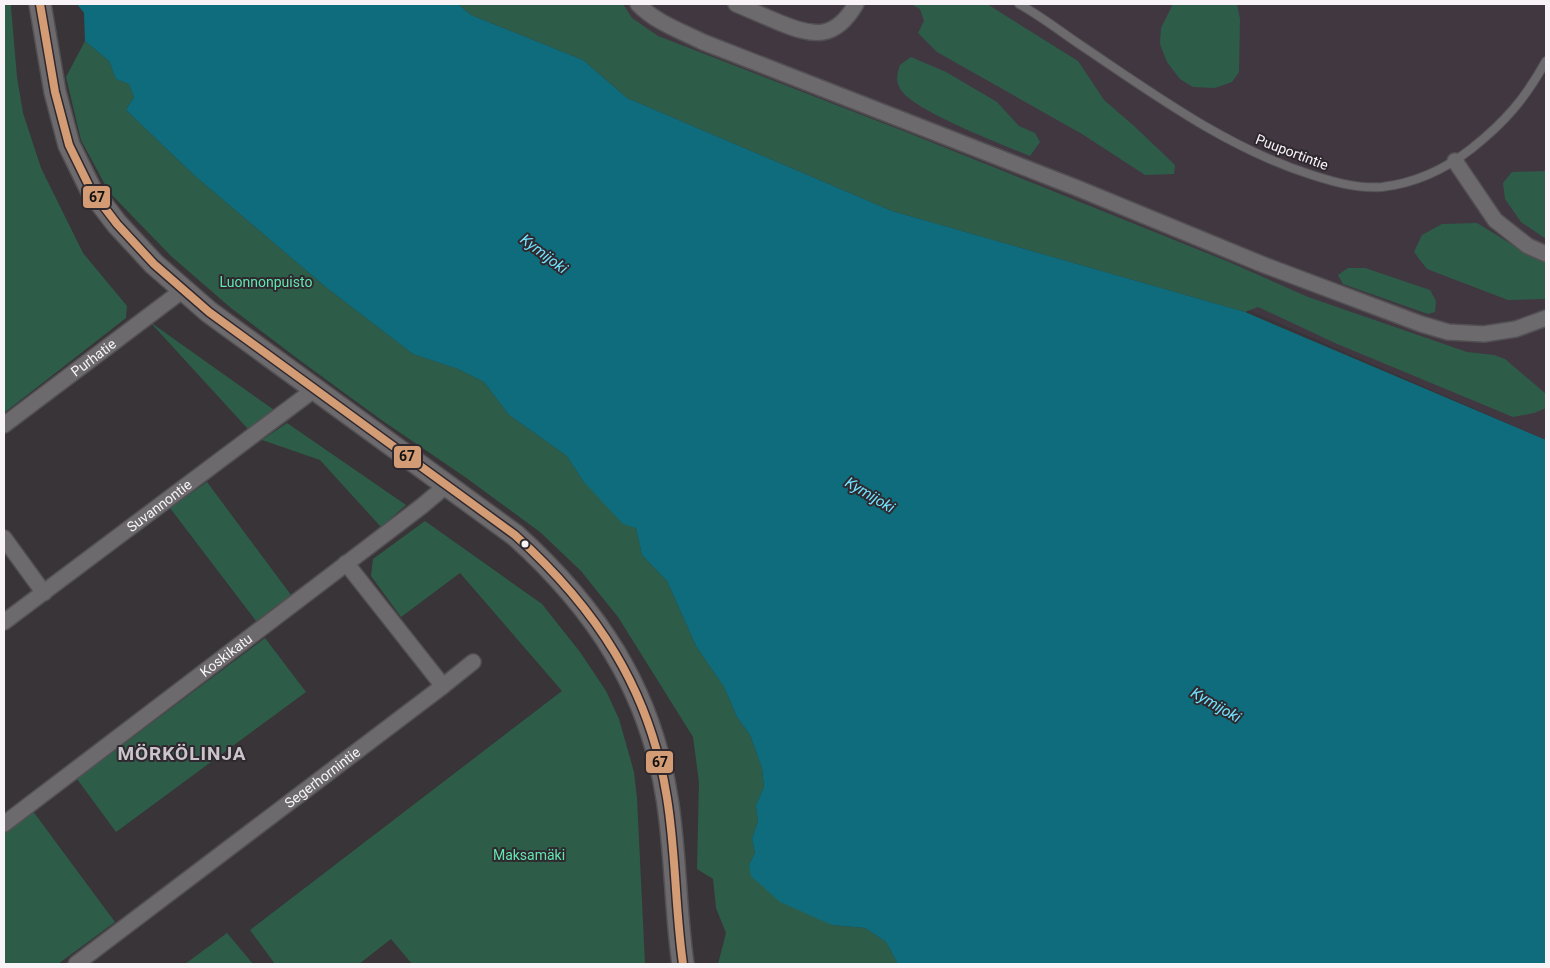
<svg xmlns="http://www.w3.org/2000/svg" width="1550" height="968" viewBox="0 0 1550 968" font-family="Roboto,sans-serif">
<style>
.built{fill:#413741}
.green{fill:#2d5d49}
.water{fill:#0f6c7d}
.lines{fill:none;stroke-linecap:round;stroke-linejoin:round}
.lane-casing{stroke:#535053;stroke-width:10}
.street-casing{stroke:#535053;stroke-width:18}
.secondary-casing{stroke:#535053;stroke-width:24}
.lane{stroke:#6d6a6d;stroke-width:8}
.street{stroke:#6d6a6d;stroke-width:15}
.secondary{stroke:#6d6a6d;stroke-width:21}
.bus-1-casing{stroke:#2f292f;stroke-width:11}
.bus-1{stroke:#d39c74;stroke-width:8}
.bus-dot{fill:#f7f3f7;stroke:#2f292f;stroke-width:2}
.labels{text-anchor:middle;stroke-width:4;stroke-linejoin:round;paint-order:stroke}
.street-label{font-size:14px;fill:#f7f3f7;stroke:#2f292f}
.park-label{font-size:14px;fill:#62e6b1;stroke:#2f292f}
.water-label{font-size:15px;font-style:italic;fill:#70e4ff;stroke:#2f292f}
.district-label{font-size:19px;font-weight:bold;letter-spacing:1px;fill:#cbc4cb;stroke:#2f292f}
.line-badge{stroke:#2f292f;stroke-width:2}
.pale-badge-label{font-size:14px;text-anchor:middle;font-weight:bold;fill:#111}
</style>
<rect width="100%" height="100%" fill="#383438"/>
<path class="built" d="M 460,4 L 1546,4 L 1546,440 L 1248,310 Z"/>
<g class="green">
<path d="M 4,4 L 11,4 L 11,7 L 17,77 L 23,113 L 41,168 L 83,253 L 127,306 L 126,318 L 4,413 Z"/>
<path d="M 458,4 L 623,4 L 632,18 L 658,36 L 911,134 L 1229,262 L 1308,297 L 1467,352 L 1494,355 L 1505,359 L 1546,394 L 1546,408 L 1534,413 L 1513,417 L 1335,343 L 1258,307 L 1245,312 L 892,211 L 627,98 L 583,60 L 471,15 Z"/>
<path d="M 911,4 L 987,4 L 1078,61 L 1104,100 L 1134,126 L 1175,165 L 1174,174 L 1145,175 L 1082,134 L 937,52 L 918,33 L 924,21 L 920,9 Z"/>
<path d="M 1173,4 L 1237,4 L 1240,19 L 1239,72 L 1232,82 L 1215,88 L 1193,87 L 1180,79 L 1167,62 L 1160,44 L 1161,28 Z"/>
<path d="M 85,41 L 109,61 L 116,79 L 129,84 L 134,97 L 126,110 L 195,176 L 327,288 L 413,354 L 458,369 L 484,382 L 509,415 L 567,456 L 583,481 L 636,528 L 642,555 L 667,581 L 696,646 L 724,687 L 737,717 L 750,735 L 762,768 L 764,787 L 756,805 L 758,821 L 752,839 L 755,853 L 749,865 L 832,925 L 865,928 L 886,942 L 898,964 L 718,964 L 726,933 L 716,908 L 713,879 L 697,869 L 699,782 L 693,737 L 618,617 L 581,571 L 540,532 L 465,477 L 380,419 L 302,362 L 231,308 L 171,256 L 109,192 L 81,140 L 66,77 Z"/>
<path d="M 911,57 L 946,72 L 997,102 L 1019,126 L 1035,133 L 1040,142 L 1030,156 C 1004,145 914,111 901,90 C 895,81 897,74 900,65 Z"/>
<path d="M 1546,171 L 1546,239 L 1521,222 L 1505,199 L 1503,183 L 1512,172 Z"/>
<path d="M 1477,223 L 1529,255 L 1546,263 L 1546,299 L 1508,300 L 1427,269 L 1414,252 L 1422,235 L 1442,224 Z"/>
<path d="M 1348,268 L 1365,268 L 1430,290 L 1436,301 L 1435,312 L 1428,314 L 1343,284 L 1338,275 Z"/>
<path d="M 150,322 L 274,410 L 248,429 Z"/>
<path d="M 287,423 L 406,505 L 381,527 L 320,460 L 262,440 Z"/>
<path d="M 207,482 L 291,595 L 256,621 L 170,508 Z"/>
<path d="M 425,521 L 542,604 L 580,652 L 606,691 L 619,719 L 634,772 L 637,798 L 645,964 L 412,964 L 391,939 L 359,964 L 275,964 L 250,930 L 562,691 L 460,573 L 401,617 L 371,576 L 373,559 Z"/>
<path d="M 265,638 L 306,692 L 116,832 L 77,779 Z"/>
<path d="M 32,810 L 115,922 L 58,964 L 4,964 L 4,832 Z"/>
<path d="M 227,933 L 253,964 L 185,964 Z"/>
</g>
<path class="water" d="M 77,4 L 458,4 L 471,15 L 583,60 L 627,98 L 892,211 L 1245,312 L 1546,440 L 1546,964 L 898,964 L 886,942 L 865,928 L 832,925 L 780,902 L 751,876 L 749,865 L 755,853 L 752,839 L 758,821 L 756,805 L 764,787 L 762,768 L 750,735 L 737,717 L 724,687 L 696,646 L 667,581 L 642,555 L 636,528 L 623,524 L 583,481 L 567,456 L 509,415 L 484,382 L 458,369 L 413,354 L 327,288 L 195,176 L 126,110 L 134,97 L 129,84 L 116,79 L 109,61 L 85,41 L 84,13 Z"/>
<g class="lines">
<g class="lane-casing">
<path id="lane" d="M 1019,4 C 1041,16 1061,32 1082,46 C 1155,95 1227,148 1312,175 C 1334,182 1358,189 1382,187 C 1416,183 1444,170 1471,149 C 1505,122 1525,99 1546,61"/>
</g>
<g class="street-casing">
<g id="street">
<path d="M 638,4 C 655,22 681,31 703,42 L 1077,188 L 1264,265 L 1421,324 L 1448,332 L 1484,334 L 1516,329 L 1546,318"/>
<path d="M 736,4 C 750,10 764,16 778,22 C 814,37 835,40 856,4"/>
<path d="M 1455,161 L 1495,220 L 1528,246 L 1546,254"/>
<path id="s1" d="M 4,425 L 183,290"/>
<path d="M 4,538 L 44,593"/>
<path id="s2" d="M 4,622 L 315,389"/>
<path d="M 443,686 L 473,662"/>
<path id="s3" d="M 4,824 L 422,506 L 447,485"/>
<path id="s4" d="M 76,964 L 443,686 L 346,563"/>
</g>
</g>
<g class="secondary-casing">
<path id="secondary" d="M 40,4 L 55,92 L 69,145 L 91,190 L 117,224 L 154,264 L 209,312 L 515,535 C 596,608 650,689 667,798 C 676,853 675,909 683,964"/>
</g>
<use href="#lane" class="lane"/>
<use href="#street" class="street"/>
<use href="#secondary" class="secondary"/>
<g class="bus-1-casing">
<path id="bus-1" d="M 40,4 L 55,92 L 69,145 L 91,190 L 117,224 L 154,264 L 209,312 L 515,535 C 596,608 650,689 667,798 C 676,853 675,909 683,964"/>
</g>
<use href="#bus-1" class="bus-1"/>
</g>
<circle class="bus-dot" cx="525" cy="544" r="4.5"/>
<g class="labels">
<g class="street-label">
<text transform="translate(1292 152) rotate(21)" y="5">Puuportintie</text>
<text dy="5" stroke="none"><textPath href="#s1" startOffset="112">Purhatie</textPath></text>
<text dy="5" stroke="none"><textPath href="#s2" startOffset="194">Suvannontie</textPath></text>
<text dy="5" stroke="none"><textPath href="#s3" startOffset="279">Koskikatu</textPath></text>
<text dy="5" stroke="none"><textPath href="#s4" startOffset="309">Segerhornintie</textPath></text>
</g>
<g class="park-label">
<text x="266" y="287">Luonnonpuisto</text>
<text x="529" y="860">Maksamäki</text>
</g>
<g class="water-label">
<text transform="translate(544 254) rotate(37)" y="5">Kymijoki</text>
<text transform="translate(870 495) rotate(31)" y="5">Kymijoki</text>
<text transform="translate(1216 705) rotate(30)" y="5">Kymijoki</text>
</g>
<g class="district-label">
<text x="182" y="760">MÖRKÖLINJA</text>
</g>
</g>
<g class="line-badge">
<rect x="82" y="185" width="29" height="24" rx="5" fill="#d39c74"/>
<rect x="393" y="445" width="29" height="24" rx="5" fill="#d39c74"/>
<rect x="645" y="750" width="29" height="24" rx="5" fill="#d39c74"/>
</g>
<g class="pale-badge-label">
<text x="97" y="202">67</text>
<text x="407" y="461">67</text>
<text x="660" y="767">67</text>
</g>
<rect width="1550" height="968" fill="none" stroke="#f7f3f7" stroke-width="10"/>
</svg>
